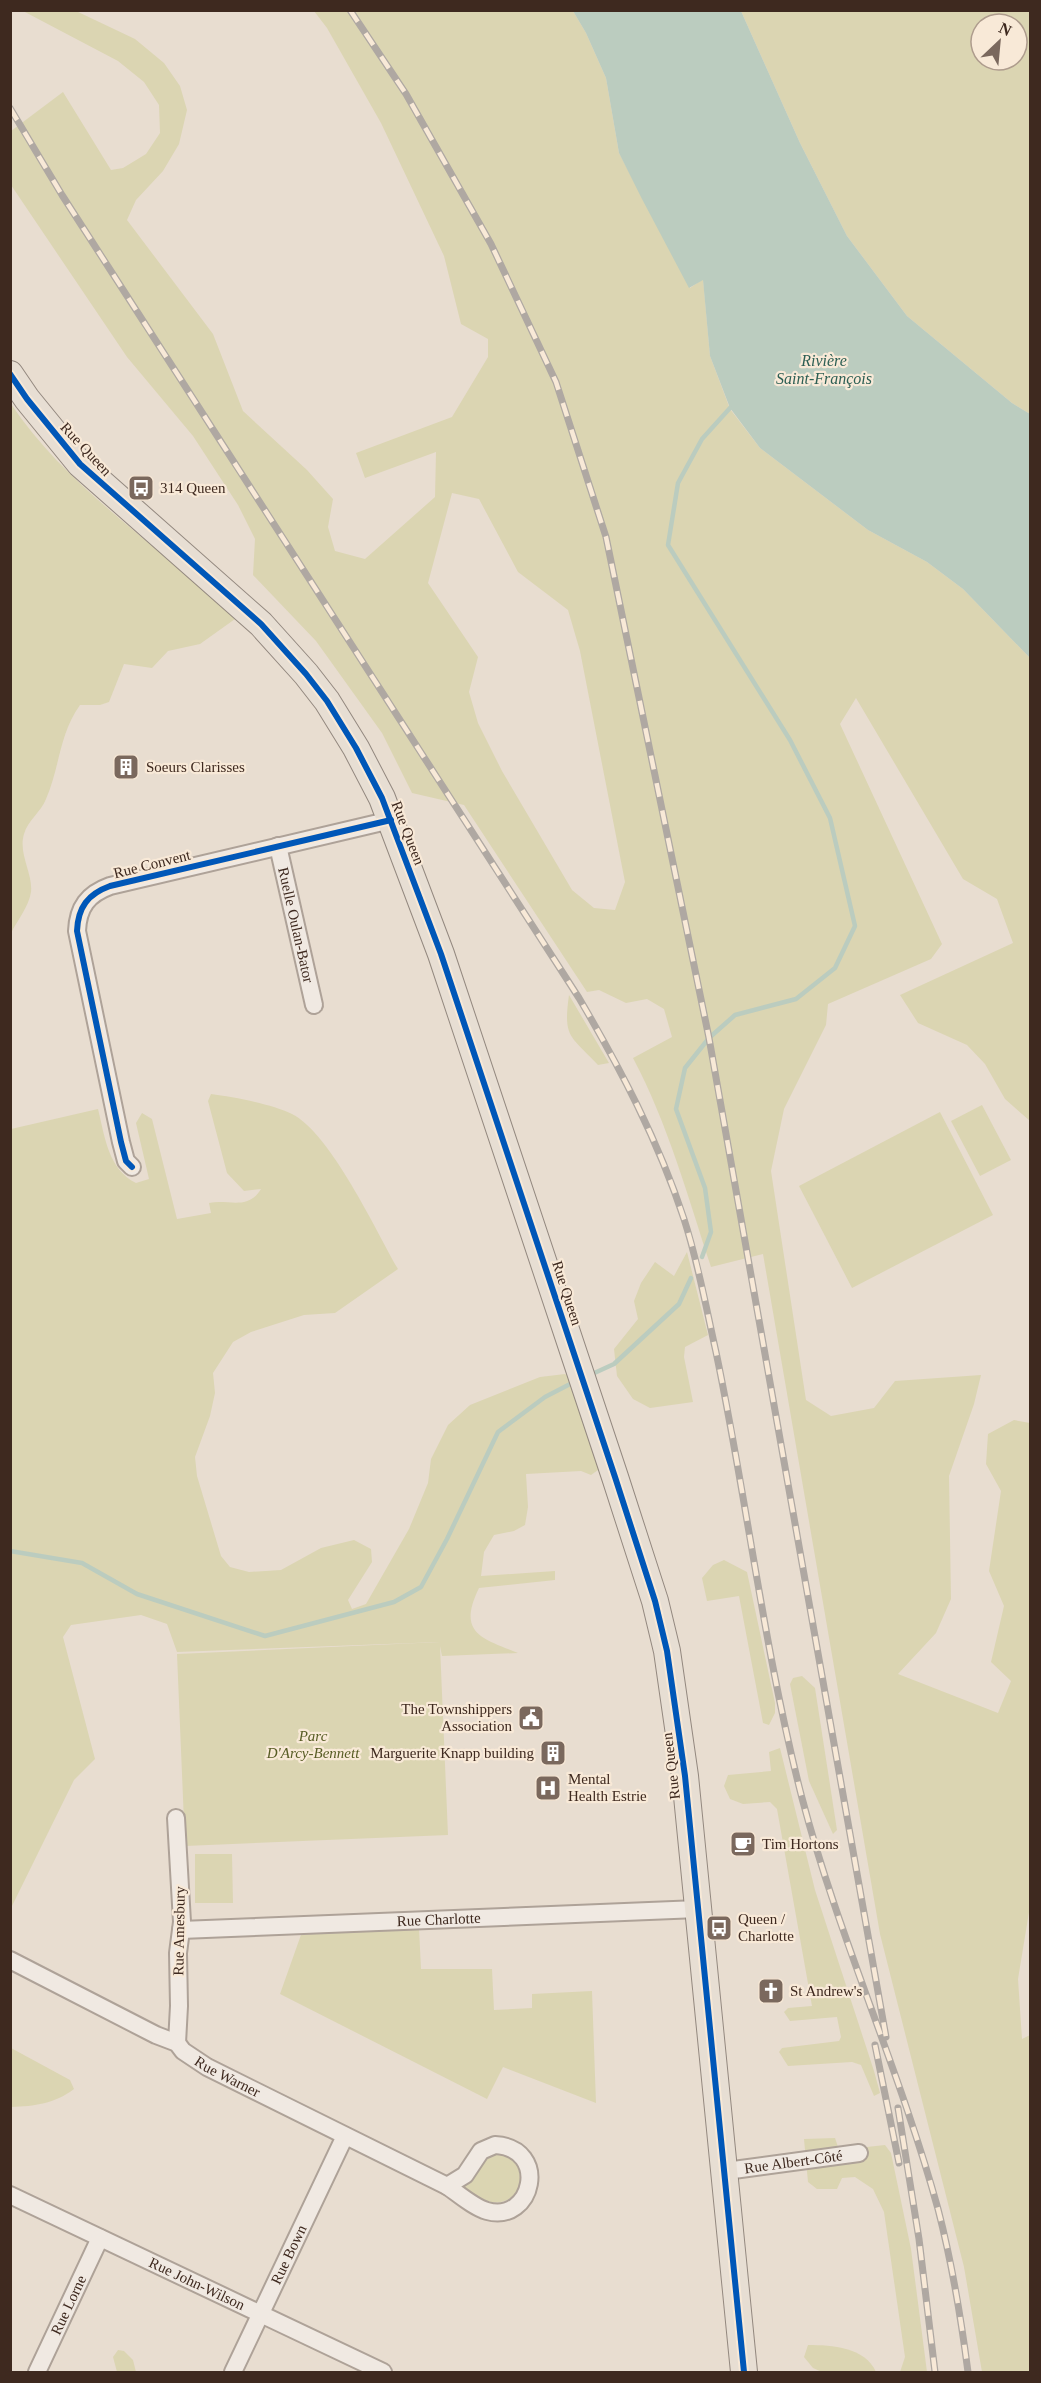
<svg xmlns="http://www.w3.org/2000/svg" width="1041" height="2383" viewBox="0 0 1041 2383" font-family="Georgia,serif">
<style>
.green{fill:#dbd5b2;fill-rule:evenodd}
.water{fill:#bbccbf}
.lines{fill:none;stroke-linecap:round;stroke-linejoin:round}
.stream{stroke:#bbccbf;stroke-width:4.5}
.minor-casing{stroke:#aea298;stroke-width:20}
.primary-casing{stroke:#93887f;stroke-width:28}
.minor{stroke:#f0e9e2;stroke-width:16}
.primary{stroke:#e7ded3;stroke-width:26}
.rail-casing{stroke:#afa8a2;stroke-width:7}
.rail{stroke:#f8e9d7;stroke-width:4.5;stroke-dasharray:14;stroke-linecap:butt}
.cycleway-casing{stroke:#f8e9d7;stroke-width:10}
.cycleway{stroke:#0057b8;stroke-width:6}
.labels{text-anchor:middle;stroke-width:4.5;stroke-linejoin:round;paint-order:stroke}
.street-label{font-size:15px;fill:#3e291f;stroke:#f8e9d7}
.poi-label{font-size:15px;fill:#3e291f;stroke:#f8e9d7;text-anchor:start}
.park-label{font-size:15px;font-style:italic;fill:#575c24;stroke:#f8e9d7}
.water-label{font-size:16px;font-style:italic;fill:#2d5f54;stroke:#f8e9d7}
</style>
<rect width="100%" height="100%" fill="#e8ddd0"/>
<g class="green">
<path d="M 23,11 L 76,11 L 135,39 L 164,63 L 180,86 L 187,110 L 179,144 L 163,171 L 136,200 L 127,220 L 213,334 L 243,411 L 307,470 L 333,499 L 328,527 L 335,551 L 365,559 L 435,497 L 436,452 L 365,478 L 356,453 L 452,417 L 488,357 L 488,339 L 461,324 L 444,256 L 381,123 L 327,28 L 314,11 L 573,11 L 586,33 L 606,78 L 619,153 L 690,288 L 703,279 L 710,356 L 730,409 L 760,448 L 868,530 L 927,562 L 963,589 L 1030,658 L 1030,1121 L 1005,1099 L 985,1064 L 967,1045 L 918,1023 L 900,995 L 1013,943 L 997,899 L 963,879 L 856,698 L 840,724 L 942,944 L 931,959 L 828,1004 L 826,1025 L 784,1109 L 771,1171 L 806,1400 L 831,1416 L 874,1408 L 895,1381 L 981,1375 L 974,1404 L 949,1476 L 951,1599 L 936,1633 L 898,1674 L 998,1713 L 1011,1681 L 991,1662 L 1004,1606 L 989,1571 L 1001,1491 L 986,1464 L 988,1434 L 1014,1420 L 1030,1423 L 1030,1906 L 1018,1979 L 1022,2039 L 1030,2035 L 1030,2372 L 982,2372 L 964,2267 L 880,1934 L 763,1254 L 711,1267 C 688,1197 668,1124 633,1058 L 672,1037 L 664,1009 L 647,999 L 626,1003 L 599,990 L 587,992 L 464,805 L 412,793 L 382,733 L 316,641 L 253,575 L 255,539 L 238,505 L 193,436 L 127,357 L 11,185 L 11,131 L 63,92 L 111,170 L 123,168 L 146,154 L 160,133 L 159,105 L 144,82 L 118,61 ZM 452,493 L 479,499 L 518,572 L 568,610 L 580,651 L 625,882 L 615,910 L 594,908 L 572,890 L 502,771 L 478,723 L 469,692 L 478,657 L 428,583 Z"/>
<path d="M 741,11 L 1030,11 L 1030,414 L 1012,403 L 907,316 L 847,236 L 800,143 ZM 981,24 L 1017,24 L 1017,60 L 981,60 Z"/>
<path d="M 11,404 C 49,461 104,506 156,549 C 183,571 213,592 235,619 L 200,644 L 168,651 L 152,668 L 124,664 L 109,702 L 100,705 L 80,705 C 59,734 60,767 46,799 C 41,812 28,820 24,834 C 18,854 33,873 31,892 C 29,906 17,921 11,933 Z"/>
<path d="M 569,995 L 609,1063 L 598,1065 C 570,1035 563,1038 569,995 Z"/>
<path d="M 211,1094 C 234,1097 272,1104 292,1114 C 331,1134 375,1229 398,1269 L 335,1313 L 304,1315 L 251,1332 L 233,1342 L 213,1373 L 215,1393 L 210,1416 L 195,1457 L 197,1476 L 221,1556 L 230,1567 L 249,1572 L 281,1570 L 321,1548 L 354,1540 L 371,1549 L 372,1562 L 348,1600 L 352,1609 L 366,1604 L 409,1529 L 428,1483 L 431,1459 L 448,1425 L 470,1405 L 540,1377 L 565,1374 L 571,1378 L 601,1468 L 591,1475 L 581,1471 L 526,1474 L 528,1507 L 525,1525 L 514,1531 L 494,1535 L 484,1552 L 481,1576 L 555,1571 L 555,1580 L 479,1588 C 457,1633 481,1638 518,1653 L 442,1656 L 440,1646 L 448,1835 L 185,1846 L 177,1654 L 440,1642 L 177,1652 L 167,1624 L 141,1615 L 71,1625 L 63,1637 L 95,1759 L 74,1780 L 11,1908 L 11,1129 L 98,1109 C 105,1137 108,1169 136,1183 L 149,1179 L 136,1123 L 142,1113 L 152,1119 L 177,1219 L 211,1213 L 209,1203 C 229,1199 248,1211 261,1189 L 244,1191 L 227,1173 L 208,1101 Z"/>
<path d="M 982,1105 L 1011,1160 L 980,1176 L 951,1121 Z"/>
<path d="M 940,1112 L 993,1215 L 852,1288 L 799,1186 Z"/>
<path d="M 687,1252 L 708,1335 L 685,1347 L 684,1357 L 693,1402 L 650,1408 L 633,1399 L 617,1376 L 614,1349 L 638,1319 L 634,1301 L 641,1283 L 655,1262 L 674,1276 Z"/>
<path d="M 724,1560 L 747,1572 L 775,1703 L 775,1713 L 769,1725 L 763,1723 L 739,1596 L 707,1601 L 702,1578 L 713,1565 Z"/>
<path d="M 802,1676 L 815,1688 L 837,1830 L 833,1834 L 809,1781 L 790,1684 L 793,1678 Z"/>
<path d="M 780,1748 L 815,1890 L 874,2071 L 880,2093 L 874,2096 L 861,2065 L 852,2062 L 788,2066 L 779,2052 L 782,2048 L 839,2041 L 841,2037 L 837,2017 L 790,2021 L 784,2012 L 788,2008 L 812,2006 L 777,1809 L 770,1802 L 743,1804 L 730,1799 L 724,1786 L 728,1775 L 771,1771 L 769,1752 Z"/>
<path d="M 195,1854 L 232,1854 L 233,1903 L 195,1903 Z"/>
<path d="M 419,1928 L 421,1969 L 492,1969 L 494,2010 L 532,2008 L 532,1994 L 592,1991 L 596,2103 L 503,2067 L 487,2099 L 280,1994 L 302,1932 Z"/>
<path d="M 11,2048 L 70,2080 L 74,2089 C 54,2104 35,2106 11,2107 Z"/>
<path d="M 835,2138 L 839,2150 L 885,2145 L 891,2153 L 911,2249 L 927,2372 L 900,2372 L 905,2357 L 884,2212 L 873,2189 L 855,2177 L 842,2178 L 837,2189 L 817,2189 L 808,2182 L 804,2139 Z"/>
<path d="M 497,2152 C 501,2154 507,2155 511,2157 C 539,2176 507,2229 464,2186 L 482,2158 Z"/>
<path d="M 808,2345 C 832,2345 865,2347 876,2372 L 822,2372 L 813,2368 L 804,2357 Z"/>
<path d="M 118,2350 L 124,2351 L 133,2360 L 136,2372 L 117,2372 L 113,2357 Z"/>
</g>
<path class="water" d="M 573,11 L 741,11 L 800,143 L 847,236 L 907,316 L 1012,403 L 1030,414 L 1030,658 L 963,589 L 927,562 L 868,530 L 760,448 L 730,408 L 710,356 L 703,280 L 689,288 L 642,199 L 619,153 L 606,78 L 586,33 Z"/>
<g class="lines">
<g class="stream">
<path d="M 702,1257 L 711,1232 L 705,1188 L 676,1109 L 685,1068 L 709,1038 L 735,1015 L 796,999 L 835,968 L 855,926 L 830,818 L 790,740 L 668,545 L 678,483 L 702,439 L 730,408"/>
<path d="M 590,1375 L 614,1364 L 679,1304 L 691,1278"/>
<path d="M 10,1551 L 82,1563 L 137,1594 L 265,1636 L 394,1602 L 421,1587 L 447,1539 L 498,1432 L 545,1397 L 574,1382"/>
</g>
<g class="minor-casing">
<g id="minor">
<path id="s1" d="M 278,846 L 314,1005"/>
<path d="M 132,1167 L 126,1161 L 121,1142 L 77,931 C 78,907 88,894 110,886 L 391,820"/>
<path d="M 176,1818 L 182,1922 L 178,1953 L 179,2006 L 177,2043"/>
<path id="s2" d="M 181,1930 L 698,1909"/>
<path id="s3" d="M 10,1960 L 156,2035 L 177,2043 L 183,2051 L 207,2067 L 447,2186"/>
<path d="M 495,2145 C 550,2148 533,2224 487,2211 C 473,2207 459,2194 447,2186 L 465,2175 L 481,2151 Z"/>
<path id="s4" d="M 726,2171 L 859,2153"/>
<path id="s5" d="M 10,2195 L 383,2372"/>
<path id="s6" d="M 37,2372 L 100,2238"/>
<path id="s7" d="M 233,2372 L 345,2136"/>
</g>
</g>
<g class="primary-casing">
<path id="primary" d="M 10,374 L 27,399 L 80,464 L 261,624 L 306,674 L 327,701 L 356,748 L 382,798 L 441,954 L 615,1477 L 655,1601 L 667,1651 L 685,1776 L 744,2372"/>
</g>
<use href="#minor" class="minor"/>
<use href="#primary" class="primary"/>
<g class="rail-casing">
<g id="rail">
<path d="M 350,10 L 406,94 L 491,244 L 556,382 L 606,537 L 709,1038 L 886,2037"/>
<path d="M 10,108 L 62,195 L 579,998 C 620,1068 658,1140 684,1219 C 698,1262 706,1307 716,1352 C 747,1500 764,1651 802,1798 C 839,1939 900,2070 938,2209 C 952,2263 961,2318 968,2372"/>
<path d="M 875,2045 L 899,2163"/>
<path d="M 898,2108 L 919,2239 L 935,2372"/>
</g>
</g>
<use href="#rail" class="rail"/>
<g class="cycleway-casing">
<g id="cycleway">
<path d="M 10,374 L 27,399 L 80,464 L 261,624 L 306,674 L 327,701 L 356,748 L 382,798 L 441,954 L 615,1477 L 655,1601 L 667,1651 L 685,1776 L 744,2372"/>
<path d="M 132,1167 L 126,1161 L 121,1142 L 77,931 C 78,907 88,894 110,886 L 391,820"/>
</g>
</g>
<use href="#cycleway" class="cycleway"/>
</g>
<defs>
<g id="bus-square" transform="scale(1.35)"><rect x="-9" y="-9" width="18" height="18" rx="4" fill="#7a685d" stroke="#f8e9d7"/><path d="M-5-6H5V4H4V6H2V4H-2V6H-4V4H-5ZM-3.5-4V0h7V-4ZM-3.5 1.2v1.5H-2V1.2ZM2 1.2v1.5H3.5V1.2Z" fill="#fff"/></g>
<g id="building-square" transform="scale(1.35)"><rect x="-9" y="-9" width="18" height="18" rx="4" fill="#7a685d" stroke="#f8e9d7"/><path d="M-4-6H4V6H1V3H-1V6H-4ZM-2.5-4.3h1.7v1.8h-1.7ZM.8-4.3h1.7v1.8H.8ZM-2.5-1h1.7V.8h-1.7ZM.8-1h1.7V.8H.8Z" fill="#fff"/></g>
<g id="civic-square" transform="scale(1.35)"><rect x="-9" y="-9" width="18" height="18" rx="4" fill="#7a685d" stroke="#f8e9d7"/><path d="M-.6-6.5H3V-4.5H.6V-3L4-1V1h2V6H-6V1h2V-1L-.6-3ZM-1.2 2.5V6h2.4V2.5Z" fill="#fff"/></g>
<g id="hospital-square" transform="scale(1.35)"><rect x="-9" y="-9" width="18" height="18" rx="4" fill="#7a685d" stroke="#f8e9d7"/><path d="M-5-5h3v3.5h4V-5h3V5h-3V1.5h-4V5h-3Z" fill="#fff"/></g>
<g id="cafe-square" transform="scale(1.35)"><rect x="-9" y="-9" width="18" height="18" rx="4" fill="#7a685d" stroke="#f8e9d7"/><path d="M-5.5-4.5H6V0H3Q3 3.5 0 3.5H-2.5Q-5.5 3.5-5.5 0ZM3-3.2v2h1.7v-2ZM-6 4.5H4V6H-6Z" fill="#fff"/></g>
<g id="church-square" transform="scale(1.35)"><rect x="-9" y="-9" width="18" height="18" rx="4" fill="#7a685d" stroke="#f8e9d7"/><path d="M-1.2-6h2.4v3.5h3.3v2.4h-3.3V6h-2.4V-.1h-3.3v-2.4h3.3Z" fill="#fff"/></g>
</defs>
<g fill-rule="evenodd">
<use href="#bus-square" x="141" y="488"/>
<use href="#building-square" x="126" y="767"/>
<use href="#civic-square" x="531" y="1718"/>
<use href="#building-square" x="553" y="1753"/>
<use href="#hospital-square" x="548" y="1788"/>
<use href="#cafe-square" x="743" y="1844"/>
<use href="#bus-square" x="719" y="1928"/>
<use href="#church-square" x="771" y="1991"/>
</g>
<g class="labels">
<g class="street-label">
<text transform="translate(86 449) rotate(47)" y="5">Rue Queen</text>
<text transform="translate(408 833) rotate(69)" y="5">Rue Queen</text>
<text transform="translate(152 864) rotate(-14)" y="5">Rue Convent</text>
<text dy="5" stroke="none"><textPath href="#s1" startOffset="81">Ruelle Oulan-Bator</textPath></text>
<text transform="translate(567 1293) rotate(72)" y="5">Rue Queen</text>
<text transform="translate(671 1766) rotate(-97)" y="5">Rue Queen</text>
<text dy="5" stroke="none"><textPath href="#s2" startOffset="258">Rue Charlotte</textPath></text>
<text transform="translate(179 1931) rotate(-89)" y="5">Rue Amesbury</text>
<text dy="5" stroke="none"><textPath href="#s3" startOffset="248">Rue Warner</textPath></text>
<text dy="5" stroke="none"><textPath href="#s4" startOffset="68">Rue Albert-Côté</textPath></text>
<text dy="5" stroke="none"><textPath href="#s7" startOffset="130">Rue Bown</textPath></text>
<text dy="5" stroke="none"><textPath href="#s5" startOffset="207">Rue John-Wilson</textPath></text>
<text dy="5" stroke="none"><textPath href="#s6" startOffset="74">Rue Lorne</textPath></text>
</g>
<g class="poi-label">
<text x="160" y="493">314 Queen</text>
<text x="146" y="772">Soeurs Clarisses</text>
<text x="512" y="1714" text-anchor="end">The Townshippers<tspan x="512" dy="17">Association</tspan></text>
<text x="534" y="1758" text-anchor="end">Marguerite Knapp building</text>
<text x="568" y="1784">Mental<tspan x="568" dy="17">Health Estrie</tspan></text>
<text x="762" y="1849">Tim Hortons</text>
<text x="738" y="1924">Queen /<tspan x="738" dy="17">Charlotte</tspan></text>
<text x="790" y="1996">St Andrew's</text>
</g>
<g class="park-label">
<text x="313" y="1741">Parc<tspan x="313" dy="17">D'Arcy-Bennett</tspan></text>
</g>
<g class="water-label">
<text x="824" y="366">Rivière<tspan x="824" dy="18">Saint-François</tspan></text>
</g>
</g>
<rect width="1041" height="2383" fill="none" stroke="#3e291f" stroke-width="24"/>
<g transform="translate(999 42) rotate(26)"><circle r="28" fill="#f8e9d7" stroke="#ae9c8d" stroke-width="1.5"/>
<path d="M0-4.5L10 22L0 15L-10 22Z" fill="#7a685d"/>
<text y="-9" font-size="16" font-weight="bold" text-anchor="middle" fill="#3e291f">N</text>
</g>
</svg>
